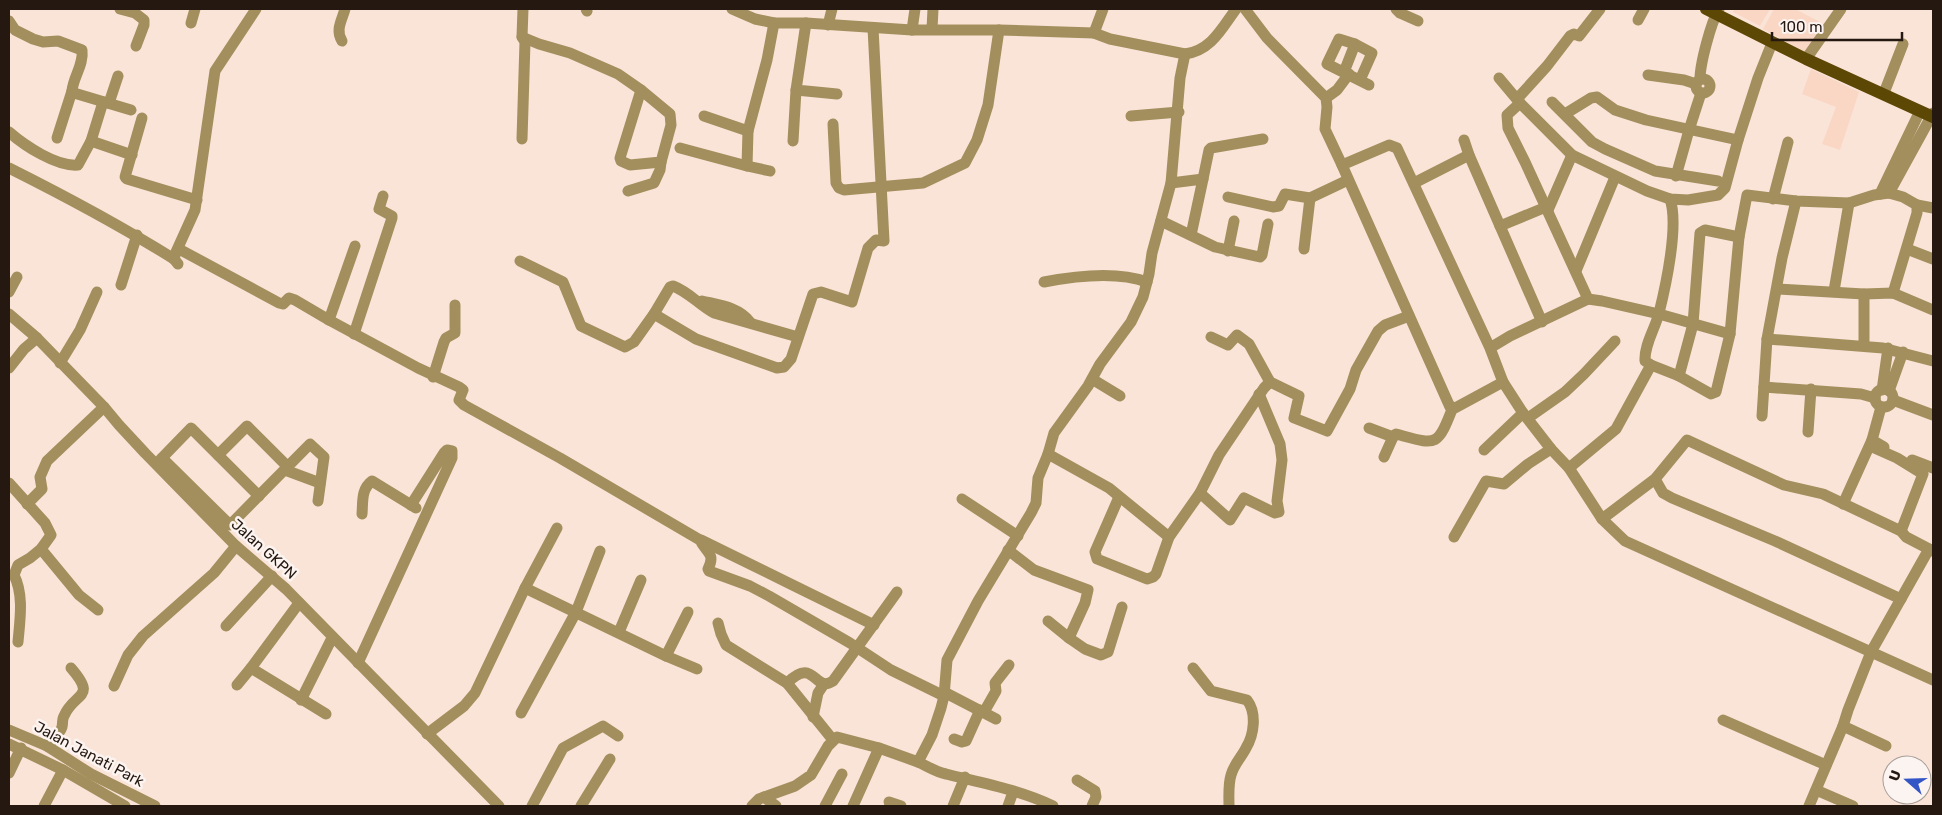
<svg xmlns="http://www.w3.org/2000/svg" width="1942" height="815" viewBox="0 0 1942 815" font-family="Rubik,sans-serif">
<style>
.built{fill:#fad7c4}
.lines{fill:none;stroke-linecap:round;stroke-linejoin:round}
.minor{stroke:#a38f5d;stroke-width:11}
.major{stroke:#5c4705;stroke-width:12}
.labels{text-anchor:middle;stroke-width:5;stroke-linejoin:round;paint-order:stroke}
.street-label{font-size:15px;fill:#251811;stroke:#fcf4f0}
</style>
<rect width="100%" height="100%" fill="#fae4d8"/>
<g class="built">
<path d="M 1734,9 L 1770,9 L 1760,26 L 1733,12 Z"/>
<path d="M 1774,9 L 1795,9 L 1824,24 L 1809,54 L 1763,29 Z"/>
<path d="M 1811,69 L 1859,92 L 1840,150 L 1822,144 L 1836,107 L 1802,94 Z"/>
</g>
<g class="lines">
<g class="minor">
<path d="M 120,9 L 135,13 L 144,20 L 144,25 L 136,46"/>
<path d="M 586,9 L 587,11"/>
<path d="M 732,9 L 755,19 L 774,23 L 806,23 L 912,30 L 999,30 L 1094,33 L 1110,39 L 1185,54 C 1211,51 1222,28 1236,9"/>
<path d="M 1245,9 L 1267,38 L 1326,98 L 1327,107 L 1325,129 L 1342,165"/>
<path d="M 1396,9 L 1400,13 L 1418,21"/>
<path d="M 1638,20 L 1644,9"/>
<path d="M 9,21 L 15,30 L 33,39 L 43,42 L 58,41 L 82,50 C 84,65 73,77 72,91 L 74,93 L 131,110"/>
<path d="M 191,23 L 195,9"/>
<path d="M 806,23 L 796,90 L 837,94"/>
<path d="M 828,25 L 832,9"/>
<path d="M 932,29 L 933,9"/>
<path d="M 912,30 L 915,9"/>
<path d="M 1094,33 L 1103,9"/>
<path d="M 522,37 L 539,44 L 570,53 L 618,74 L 641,90"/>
<path d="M 342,41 C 335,30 342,20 345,9"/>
<path d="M 1806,59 L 1841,9"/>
<path d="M 1344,72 L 1355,44"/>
<path d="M 1648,75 L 1684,80 L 1696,84"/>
<path d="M 1499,78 L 1520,103 L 1572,155 L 1647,191 L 1670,199 L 1688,200 L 1718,195 L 1725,188 L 1738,140 L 1758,78 L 1772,43"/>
<circle cx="1703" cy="86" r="7"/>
<path d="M 1700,79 C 1700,64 1711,22 1719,9"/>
<path d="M 1360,80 L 1372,53 L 1355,44 L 1339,39 L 1327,64 L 1369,85"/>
<path d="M 641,90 L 670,114 L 671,125 L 661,162 L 630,165 L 621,161 L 620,158 Z"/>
<path d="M 1884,93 L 1903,44"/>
<path d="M 1326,98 L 1337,90 L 1349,74"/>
<path d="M 1517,99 L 1547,66 L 1570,36 L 1574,34 L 1579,36 L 1600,9"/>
<path d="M 1552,102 L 1592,142 L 1605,149 L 1655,171 L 1718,181"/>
<path d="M 109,103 L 118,76"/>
<path d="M 1520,103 L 1507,115 L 1508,128 L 1525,162 L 1588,299 L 1602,301 L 1659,314 L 1730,334"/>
<path d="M 1565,114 L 1591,98 L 1597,97 L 1615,110 L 1646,120 L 1738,140"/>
<path d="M 704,116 L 748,131"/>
<path d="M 1131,116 L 1179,112"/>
<path d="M 142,118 L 125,177 L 127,179 L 197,200"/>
<path d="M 833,124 L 836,183 L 839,188 L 844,190 L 923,183 L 965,163 L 977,140 L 988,105 L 999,30"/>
<path d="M 9,132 C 25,146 57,167 78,165 L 91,141 L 103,102"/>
<path d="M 57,138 L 72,91"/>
<path d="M 522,139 L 525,42 L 522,37 L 523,9"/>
<path d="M 1464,140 L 1469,155"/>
<path d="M 91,141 L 132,155"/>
<path d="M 793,141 L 796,90"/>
<path d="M 680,148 L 747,166 L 748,131 L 767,60 L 774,23"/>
<path d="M 747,166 L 770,171"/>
<path d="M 9,168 C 65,196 121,226 174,259"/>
<path d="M 1676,176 L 1689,130 L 1701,93"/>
<path d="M 1171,183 L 1203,179 L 1209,150 L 1211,148 L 1263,139"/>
<path d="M 1414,183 L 1469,155 L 1542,322"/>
<path d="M 628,191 L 654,183 L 660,170 L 661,162"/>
<path d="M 1889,193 L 1933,113"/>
<path d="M 1880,194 L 1920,111"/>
<path d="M 1228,197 L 1273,207 L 1279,206 L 1285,194 L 1310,198 L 1348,180"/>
<path d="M 1670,199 C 1679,225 1666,285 1659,313 C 1655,329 1644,345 1645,361 L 1651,365 L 1679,376 L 1711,394 L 1716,392 L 1730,334 L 1739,237 L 1747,195 L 1796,201 L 1849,203 L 1874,195 L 1889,193 L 1903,197 L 1917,205 L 1917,213 L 1893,293"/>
<path d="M 1773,199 L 1788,142"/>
<path d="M 1917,205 L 1933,208"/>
<path d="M 1548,210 L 1572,155"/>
<path d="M 1161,221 L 1215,247 L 1260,257 L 1262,255 L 1268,224"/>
<path d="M 1500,226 L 1546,207"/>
<path d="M 1191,235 L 1203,179"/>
<path d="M 179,249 L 279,303 L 283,304 L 289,298 L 295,300 L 329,320 L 418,368 L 459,387 L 463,390 L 459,400 L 464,405 L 560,458 L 700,540 C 706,553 716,553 708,569 L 709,571 L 750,586 L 769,596 L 850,643 L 891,670 L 944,696"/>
<path d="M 1304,249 L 1310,198"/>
<path d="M 1907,249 L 1933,259"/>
<path d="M 1228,251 L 1234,221"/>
<path d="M 520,261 L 563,282 L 581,326 L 625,347 L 634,342 L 654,314 L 696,339 L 777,368 L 784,367 L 791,359 L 813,294 L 821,292 L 852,302 L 868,248 L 876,240 L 884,241 L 873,28"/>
<path d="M 178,264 L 174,259 L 176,252 L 195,210 L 215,71 L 256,9"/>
<path d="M 1576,271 L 1615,177"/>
<path d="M 1044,282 C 1075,276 1117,271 1147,282"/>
<path d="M 121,285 L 137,235"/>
<path d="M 1777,289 L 1864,294 L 1893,293 L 1933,310"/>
<path d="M 1834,291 L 1849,203"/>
<path d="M 9,292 L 17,277"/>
<path d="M 702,301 C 719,305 739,307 750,322"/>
<path d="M 9,314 L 37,338 L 104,407 L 119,425 L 145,453 L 236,546 L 286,589 L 499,806"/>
<path d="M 654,314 L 670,287 L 673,286 C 689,292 699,305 714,313 L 798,337"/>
<path d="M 329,320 L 355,246"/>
<path d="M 354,334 L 392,218 L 392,216 L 379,209 L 383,196"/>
<path d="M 1211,337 L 1228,345 L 1237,335 L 1249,344 L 1270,382 L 1299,396 L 1294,418 L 1327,431 L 1350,389 L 1356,370 L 1378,331 L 1385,325 L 1409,316"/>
<path d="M 1767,339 L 1883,348 L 1933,361"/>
<path d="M 1864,345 L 1864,294"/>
<path d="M 1490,348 L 1503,382 L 1455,408 L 1450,407 L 1342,165 L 1389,145 L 1397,148 L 1490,348 L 1510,336 L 1588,299"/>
<path d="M 60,363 L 80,330 L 97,292"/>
<path d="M 9,368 L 24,349 L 37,338"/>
<path d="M 1679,376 L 1693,324 L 1700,233 L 1705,230 L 1739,237"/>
<path d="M 433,377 L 444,342 L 446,338 L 455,333 L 455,305"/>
<path d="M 1092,379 L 1120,396"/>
<path d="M 1503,382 L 1523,413 L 1551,449 L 1569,468 L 1602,519 L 1625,541 L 1871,652 L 1929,549 L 1933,551"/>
<path d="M 1764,387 L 1861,394 L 1875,398"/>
<circle cx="1884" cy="398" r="9"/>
<path d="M 1882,390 L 1888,348"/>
<path d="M 1889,391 L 1903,352"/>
<path d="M 1893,400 L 1933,415"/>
<path d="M 1881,407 L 1872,440 L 1884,447"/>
<path d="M 1762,416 L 1767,339 L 1782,258 L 1796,201"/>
<path d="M 1528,418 L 1565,392 L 1584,374 L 1615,341"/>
<path d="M 1369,428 L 1393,437 L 1384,457"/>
<path d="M 1808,432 L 1811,389"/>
<path d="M 1393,437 L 1396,434 C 1437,445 1437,448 1453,407"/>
<path d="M 1870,446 L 1897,458 L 1923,474 L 1901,531"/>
<path d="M 1484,450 L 1523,413"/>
<path d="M 1048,454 L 1109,488 L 1169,537"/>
<path d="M 218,455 L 247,426 L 288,467"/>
<path d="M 162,458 L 230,525 L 310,444 L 324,457 L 318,501"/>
<path d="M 1912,460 L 1933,468"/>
<path d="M 158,462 L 191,428 L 259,496"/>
<path d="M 1569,468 L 1616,429 L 1651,365"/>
<path d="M 285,470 L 320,483"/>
<path d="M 1655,479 L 1663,493 L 1672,498 L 1775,541 L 1901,599"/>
<path d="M 9,483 L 45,523 L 51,535 L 41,549 L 30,558 L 18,565 L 14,575 C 24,595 20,619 18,642"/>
<path d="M 1200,493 L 1230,520 L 1244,498 L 1275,513 L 1279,512 L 1277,501 L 1282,460 L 1280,444 L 1259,394"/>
<path d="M 1119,497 L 1095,552 L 1097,559 L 1147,579 L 1153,577 L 1156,574 L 1169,537 L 1200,493 L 1219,455 L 1264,388 L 1270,382"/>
<path d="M 962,499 L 1018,536"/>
<path d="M 27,504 L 42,489 L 40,477 L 47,461 L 104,407"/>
<path d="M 1843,504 L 1872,440"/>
<path d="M 362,514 C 363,502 361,489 372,481 L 416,508"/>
<path d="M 1602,519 L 1655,479 L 1687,440 L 1784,485 L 1823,494 L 1901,531 L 1906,537 L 1929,549"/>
<path d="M 1454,537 L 1486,481 L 1504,484 L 1528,464 L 1551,449"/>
<path d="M 701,540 C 759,568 816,597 874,625"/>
<path d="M 41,549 L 79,595 L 98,610"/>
<path d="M 1008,550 L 1034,570 L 1088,590 L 1085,603 L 1069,638 L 1085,649 L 1101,655 L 1108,652 L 1122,607"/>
<path d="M 525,588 L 666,656 L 688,612"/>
<path d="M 1048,621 L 1069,638"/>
<path d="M 718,623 L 721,634 L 726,645 L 787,683 L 833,740"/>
<path d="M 226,626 L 272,576"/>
<path d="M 619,632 L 641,580"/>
<path d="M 666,656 L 697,669"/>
<path d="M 358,663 L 452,458 L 452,451 L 447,450 L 444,453 L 411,505"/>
<path d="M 251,668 L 326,714"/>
<path d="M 1193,668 L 1211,691 L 1247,700 C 1257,713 1254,735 1246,748 C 1241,758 1234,764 1231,775 C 1228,785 1229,796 1229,806"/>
<path d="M 787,683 C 815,655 814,694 833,681 L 897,592"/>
<path d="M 237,685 L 251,668 L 299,603"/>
<path d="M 114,686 L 128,655 L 143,636 L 214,573 L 236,546"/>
<path d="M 944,692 L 996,719"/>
<path d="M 301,700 L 332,638"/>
<path d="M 984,712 L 996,691 L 995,683 L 1009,665"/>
<path d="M 521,713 L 576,612 L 600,551"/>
<path d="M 813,717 L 818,693 L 824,684"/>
<path d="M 1723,720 L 1826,765"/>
<path d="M 9,730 L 47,746 L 91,774 L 155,806"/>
<path d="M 427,734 L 464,706 L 475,693 L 525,588 L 557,528"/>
<path d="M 954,739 L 962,742 L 966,741 L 980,710"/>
<path d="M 9,744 L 63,770 L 125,806"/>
<path d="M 47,746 C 52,740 60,734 62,727 C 63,723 62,719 64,716 C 74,692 98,699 71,668"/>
<path d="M 1886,746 L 1843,726 L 1848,710 L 1871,652 L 1933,680"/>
<path d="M 918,762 C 927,766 936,772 946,774 C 982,783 1020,790 1053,806"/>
<path d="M 9,773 L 21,748"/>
<path d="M 1077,780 L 1095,791 L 1096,797 L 1092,806"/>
<path d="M 1816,790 L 1853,806"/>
<path d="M 764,797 L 776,806"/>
<path d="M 889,802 L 901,806"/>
<path d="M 44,806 L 63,770"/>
<path d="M 532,806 L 563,748 L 603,726 L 618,736"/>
<path d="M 581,806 L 610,759"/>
<path d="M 752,806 L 759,799 L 795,786 L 811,775 L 828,746 L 837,737 L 879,748 L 918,762 L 932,735 L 941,708 L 944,696 L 947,660 L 978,601 L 1031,513 L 1036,503 L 1038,478 L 1048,454 L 1054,433 L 1088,386 L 1100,364 L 1131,322 L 1143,297 L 1149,274 L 1152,253 L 1171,183 L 1180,78 L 1185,54"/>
<path d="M 825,806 L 842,774"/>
<path d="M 853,806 L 879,748"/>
<path d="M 953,806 L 965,777"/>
<path d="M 1008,806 L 1013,792"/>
<path d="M 1809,806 L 1843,726"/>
</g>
<path class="major" d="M 1706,9 L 1806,59 L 1933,117"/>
</g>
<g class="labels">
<g class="street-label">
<text transform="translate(264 549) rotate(42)" y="5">Jalan GKPN</text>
<text transform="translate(89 754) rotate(28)" y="5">Jalan Janati Park</text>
</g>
</g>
<rect width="1942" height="815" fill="none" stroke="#251811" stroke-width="20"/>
<g transform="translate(1907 780) rotate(290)"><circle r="24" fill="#fcf4f0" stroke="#a69c97"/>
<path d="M0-4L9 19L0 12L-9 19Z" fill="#3455c6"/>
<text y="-8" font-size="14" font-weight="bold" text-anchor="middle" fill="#251811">U</text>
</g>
<path d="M1772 32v8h130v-8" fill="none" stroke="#251811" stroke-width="2.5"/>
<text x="1780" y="32" font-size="15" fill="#251811" stroke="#fcf4f0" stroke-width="4" paint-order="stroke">100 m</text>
</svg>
